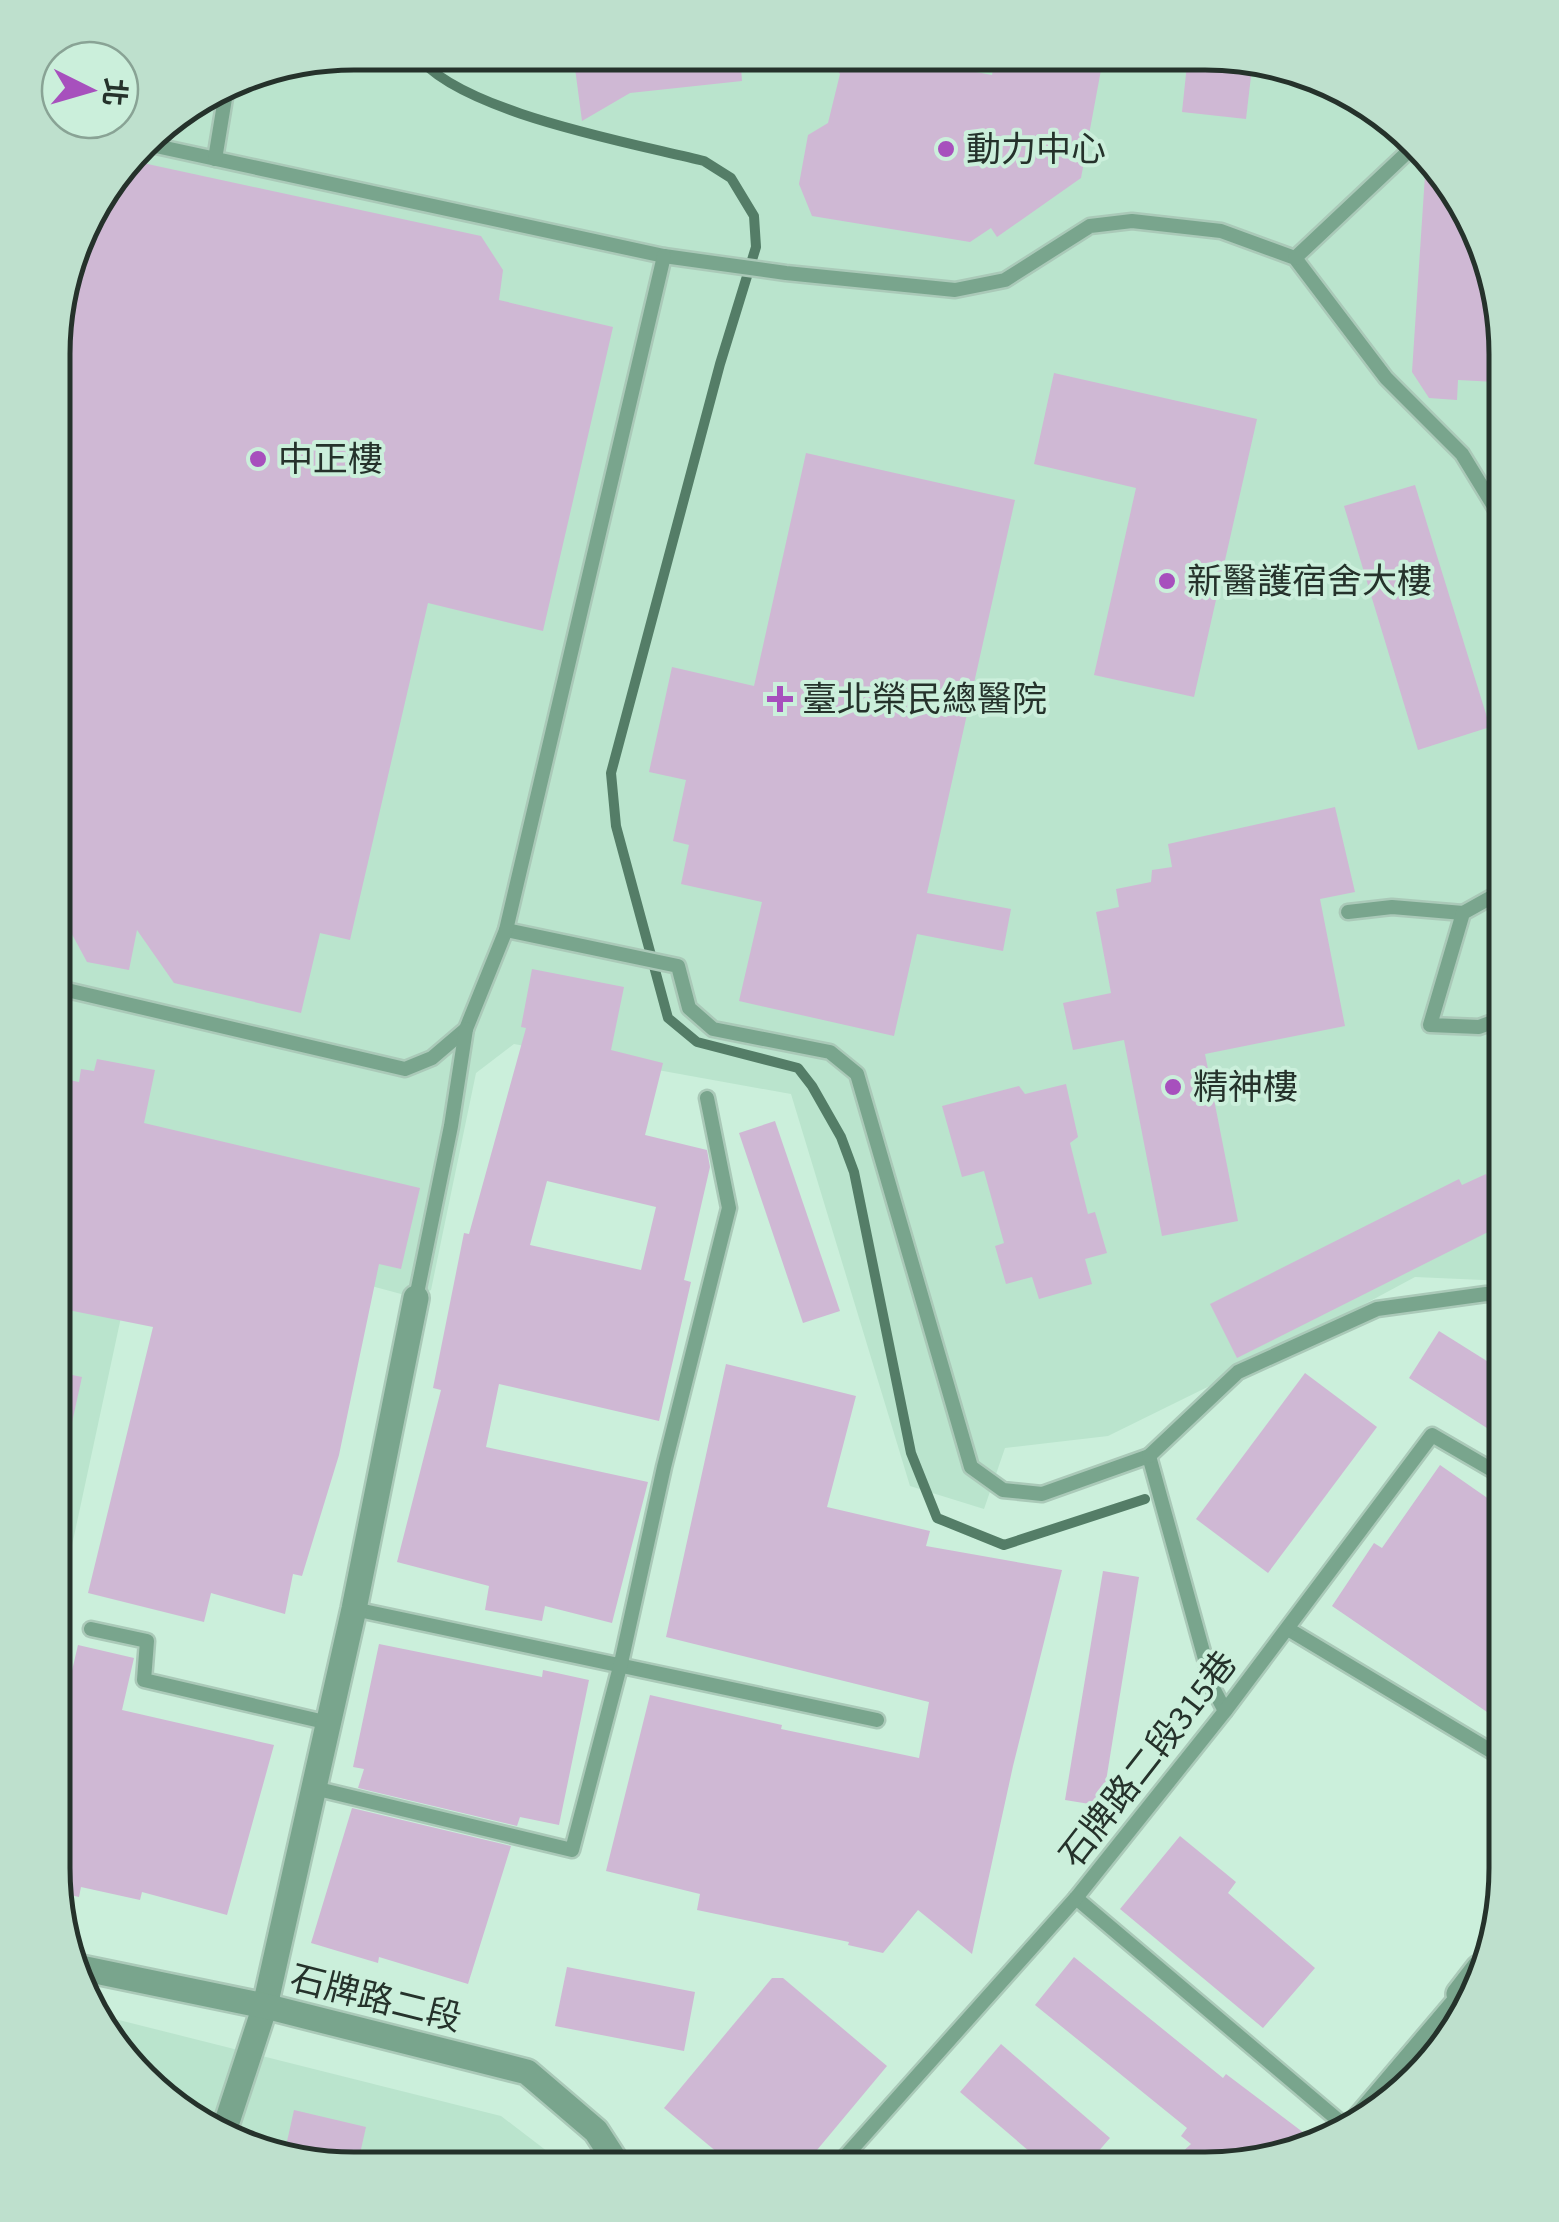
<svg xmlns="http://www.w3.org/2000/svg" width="1559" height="2222" viewBox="0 0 1559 2222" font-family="'Source Sans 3','Noto Sans TC',sans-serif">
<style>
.built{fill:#bae4cd}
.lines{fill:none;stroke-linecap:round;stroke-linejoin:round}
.stream{stroke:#547d67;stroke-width:10}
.building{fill:#cfb8d4;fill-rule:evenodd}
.service-casing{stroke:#aac9b8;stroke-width:19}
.minor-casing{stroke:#aac9b8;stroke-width:30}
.tertiary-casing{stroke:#aac9b8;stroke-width:30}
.service{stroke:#79a58d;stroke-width:14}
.minor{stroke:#79a58d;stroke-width:25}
.tertiary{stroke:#79a58d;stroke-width:25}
.poi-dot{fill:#a750bd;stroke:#cbefdb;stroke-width:4}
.labels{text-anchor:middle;stroke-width:8;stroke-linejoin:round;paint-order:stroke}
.poi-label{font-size:35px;fill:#25322b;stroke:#cbefdb;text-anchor:start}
.street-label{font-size:35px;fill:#25322b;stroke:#cbefdb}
.rim{fill:none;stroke:#25322b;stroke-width:5}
</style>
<rect width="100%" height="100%" fill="#cbefdb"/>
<g class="built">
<path d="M 354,53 L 1245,55 L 1388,114 L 1476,221 L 1506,353 L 1506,1281 L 1415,1277 L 1238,1372 L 1108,1436 L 1005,1448 L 984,1509 L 910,1486 L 791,1094 L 514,1044 L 476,1073 L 431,1290 L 416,1298 L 141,1224 L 53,1634 L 55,314 L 93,204 L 156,127 L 256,69 Z"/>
<path d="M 95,2014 L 501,2116 L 569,2168 L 315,2167 L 186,2118 Z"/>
</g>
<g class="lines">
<path class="stream" d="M 415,53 C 456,112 633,143 704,161 L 731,178 L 754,216 L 756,247 L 720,364 L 611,773 L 616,826 L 668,1018 L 697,1042 L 798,1068 L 812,1086 L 841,1137 L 854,1172 L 911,1453 L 937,1518 L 1004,1545 L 1145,1499"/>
</g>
<g class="building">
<path d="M 573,53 L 740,54 L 742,81 L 630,93 L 582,121 Z"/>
<path d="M 825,54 L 880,54 L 992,75 L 996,54 L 1079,55 L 1103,59 L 1081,178 L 997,237 L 991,228 L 970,242 L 812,216 L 799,184 L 808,135 L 828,123 L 840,74 Z"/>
<path d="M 1188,55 L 1245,55 L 1253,59 L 1246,119 L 1182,112 Z"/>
<path d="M 129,160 L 481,236 L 503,270 L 499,300 L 613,327 L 543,631 L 428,603 L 350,940 L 320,933 L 301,1013 L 174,983 L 137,930 L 129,970 L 87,962 L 61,914 L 54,912 L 55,314 L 93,204 Z"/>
<path d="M 1426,160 L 1476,221 L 1500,324 L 1496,382 L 1458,380 L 1457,400 L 1429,398 L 1412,372 Z"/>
<path d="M 1054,373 L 1257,419 L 1194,697 L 1094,675 L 1136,488 L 1034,464 Z"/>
<path d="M 806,453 L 1015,500 L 927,893 L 1011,909 L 1003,951 L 917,934 L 894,1036 L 739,1001 L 762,902 L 681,884 L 689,845 L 673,841 L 686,780 L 649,772 L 672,667 L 754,686 Z"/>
<path d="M 1415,485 L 1490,727 L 1418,750 L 1344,506 Z"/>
<path d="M 1335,807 L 1355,892 L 1320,899 L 1345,1026 L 1205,1054 L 1238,1221 L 1162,1236 L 1124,1040 L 1073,1050 L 1063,1003 L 1111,993 L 1096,912 L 1119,907 L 1116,889 L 1151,882 L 1152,870 L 1172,867 L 1168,844 Z"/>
<path d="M 532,969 L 624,987 L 611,1050 L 663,1063 L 645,1135 L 707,1150 L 710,1167 L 684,1280 L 691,1282 L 659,1421 L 499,1384 L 486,1447 L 648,1482 L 612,1623 L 545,1606 L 542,1621 L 485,1610 L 489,1586 L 397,1562 L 441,1390 L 433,1388 L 464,1233 L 469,1234 L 526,1028 L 521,1027 ZM 547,1181 L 656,1207 L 641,1270 L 530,1245 Z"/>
<path d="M 97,1059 L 155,1070 L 144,1123 L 420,1188 L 401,1269 L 379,1264 L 339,1455 L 302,1576 L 293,1574 L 285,1614 L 211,1593 L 204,1622 L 88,1593 L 153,1327 L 53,1307 L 54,1077 L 79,1082 L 81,1069 L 94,1071 Z"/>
<path d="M 1066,1084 L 1078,1137 L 1070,1143 L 1088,1214 L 1095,1212 L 1107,1253 L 1085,1259 L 1092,1284 L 1039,1299 L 1032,1277 L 1006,1284 L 995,1246 L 1004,1243 L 984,1171 L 962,1177 L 942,1106 L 1019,1086 L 1025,1094 Z"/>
<path d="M 775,1121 L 840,1311 L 803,1323 L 739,1133 Z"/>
<path d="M 1506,1173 L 1506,1223 L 1237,1358 L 1210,1304 L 1459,1179 L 1462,1185 L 1486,1174 L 1489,1181 Z"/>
<path d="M 1439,1331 L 1506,1373 L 1506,1404 L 1490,1430 L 1409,1378 Z"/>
<path d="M 726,1364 L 856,1396 L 827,1507 L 930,1531 L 926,1546 L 1062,1570 L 1013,1766 L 972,1954 L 918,1910 L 883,1953 L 848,1945 L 849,1942 L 697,1910 L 700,1894 L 606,1871 L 650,1695 L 782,1725 L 781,1729 L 919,1758 L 929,1702 L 666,1637 Z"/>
<path d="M 53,1371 L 82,1377 L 65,1454 L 53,1453 Z"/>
<path d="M 1305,1373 L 1377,1427 L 1268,1573 L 1196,1519 Z"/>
<path d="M 1440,1465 L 1506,1511 L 1506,1725 L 1332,1606 L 1374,1543 L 1382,1548 Z"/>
<path d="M 1103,1571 L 1139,1577 L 1102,1806 L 1065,1800 Z"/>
<path d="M 379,1644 L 542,1677 L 543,1670 L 589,1680 L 559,1825 L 520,1817 L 517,1826 L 358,1788 L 364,1769 L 353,1767 Z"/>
<path d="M 78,1645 L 134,1658 L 122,1710 L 274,1745 L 227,1915 L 142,1892 L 140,1900 L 81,1887 L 79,1897 L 58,1892 L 52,1869 L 53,1752 Z"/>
<path d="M 352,1808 L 511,1846 L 468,1984 L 379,1957 L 378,1963 L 311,1943 Z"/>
<path d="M 1180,1836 L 1236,1882 L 1228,1893 L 1315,1968 L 1263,2028 L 1120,1909 Z"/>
<path d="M 1074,1957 L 1223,2078 L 1226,2074 L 1304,2133 L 1292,2149 L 1206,2170 L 1164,2169 L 1191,2144 L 1181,2136 L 1187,2128 L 1035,2005 Z"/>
<path d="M 567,1967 L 695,1992 L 684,2051 L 555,2026 Z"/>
<path d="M 772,1978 L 783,1978 L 887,2066 L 802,2168 L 736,2168 L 664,2108 Z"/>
<path d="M 1001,2044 L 1110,2138 L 1083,2169 L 1050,2169 L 960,2092 Z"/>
<path d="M 294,2110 L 366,2127 L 357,2167 L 315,2167 L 284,2155 Z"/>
</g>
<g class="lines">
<g class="service-casing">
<g id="service">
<path d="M 142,143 L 664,256 L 786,273 L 955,290 L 1005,280 L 1090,226 L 1132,221 L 1221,231 L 1295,258 L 1386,378 L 1462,454 L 1506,526"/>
<path d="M 215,159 L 227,86"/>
<path d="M 1295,258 L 1414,146"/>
<path d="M 1348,912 L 1392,907 L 1463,913"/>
<path d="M 506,930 L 678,966 L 689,1008 L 713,1029 L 830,1052 L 857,1074 L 971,1467 L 1003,1490 L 1042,1494 L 1149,1456 L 1213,1688 L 1225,1711"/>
<path d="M 54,987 L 405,1069 L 432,1058 L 466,1029 L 506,930 L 664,256"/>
<path d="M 1506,1017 L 1479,1027 L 1430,1025 L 1463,913 L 1506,889"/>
<path d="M 416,1298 L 451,1126 L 466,1029"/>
<path d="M 1149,1456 L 1238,1372 L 1377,1309 L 1486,1294 L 1506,1295"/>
<path d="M 354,1609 L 877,1720"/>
<path d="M 91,1629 L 147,1641 L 144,1680 L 329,1723"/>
<path d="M 1288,1629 L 1506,1760"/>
<path d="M 314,1788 L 572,1850 L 621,1663 L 664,1467 L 729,1208 L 707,1098"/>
<path d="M 1076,1898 L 1345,2126"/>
<path d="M 1336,2139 L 1459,1994"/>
<path d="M 835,2168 L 1076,1898 L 1225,1711 L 1432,1435 L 1506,1478"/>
</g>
</g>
<g class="minor-casing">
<g id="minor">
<path d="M 1468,1999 L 1459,1994 L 1479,1968"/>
<path d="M 213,2129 L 224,2131 L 265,2006 L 354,1609 L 416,1298"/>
</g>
</g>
<g class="tertiary-casing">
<path id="tertiary" d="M 76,1967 L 265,2006 L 527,2072 L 596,2131 L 620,2168"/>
</g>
<use href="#service" class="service"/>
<use href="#minor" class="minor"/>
<use href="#tertiary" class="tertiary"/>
</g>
<g class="poi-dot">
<circle cx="946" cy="149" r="10"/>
<circle cx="258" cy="459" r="10"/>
<circle cx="1167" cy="581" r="10"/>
<path d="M775 684h10v10h10v10h-10v10h-10v-10h-10v-10h10z"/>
<circle cx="1173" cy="1087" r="10"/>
</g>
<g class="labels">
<g class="poi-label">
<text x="966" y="161">動力中心</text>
<text x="278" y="471">中正樓</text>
<text x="1187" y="593">新醫護宿舍大樓</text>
<text x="802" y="711">臺北榮民總醫院</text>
<text x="1193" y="1099">精神樓</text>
</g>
<g class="street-label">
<text transform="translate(1148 1759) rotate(-52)" y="12">石牌路二段315巷</text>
<text transform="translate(376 1998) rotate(14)" y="12">石牌路二段</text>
</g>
</g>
<path d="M0 0H1559V2222H0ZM354 70H1205A284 284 0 0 1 1489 354V1868A284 284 0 0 1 1205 2152H354A284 284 0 0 1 70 1868V354A284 284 0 0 1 354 70Z" fill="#bee0cd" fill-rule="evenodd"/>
<path class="rim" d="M354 70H1205A284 284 0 0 1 1489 354V1868A284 284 0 0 1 1205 2152H354A284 284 0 0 1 70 1868V354A284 284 0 0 1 354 70Z"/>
<g transform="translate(90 90) rotate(95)"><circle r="48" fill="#cbefdb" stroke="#89a395" stroke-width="2.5"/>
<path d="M0-8L18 38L0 25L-18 38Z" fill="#a750bd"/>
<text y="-15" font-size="28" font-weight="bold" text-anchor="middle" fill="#25322b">北</text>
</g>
</svg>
